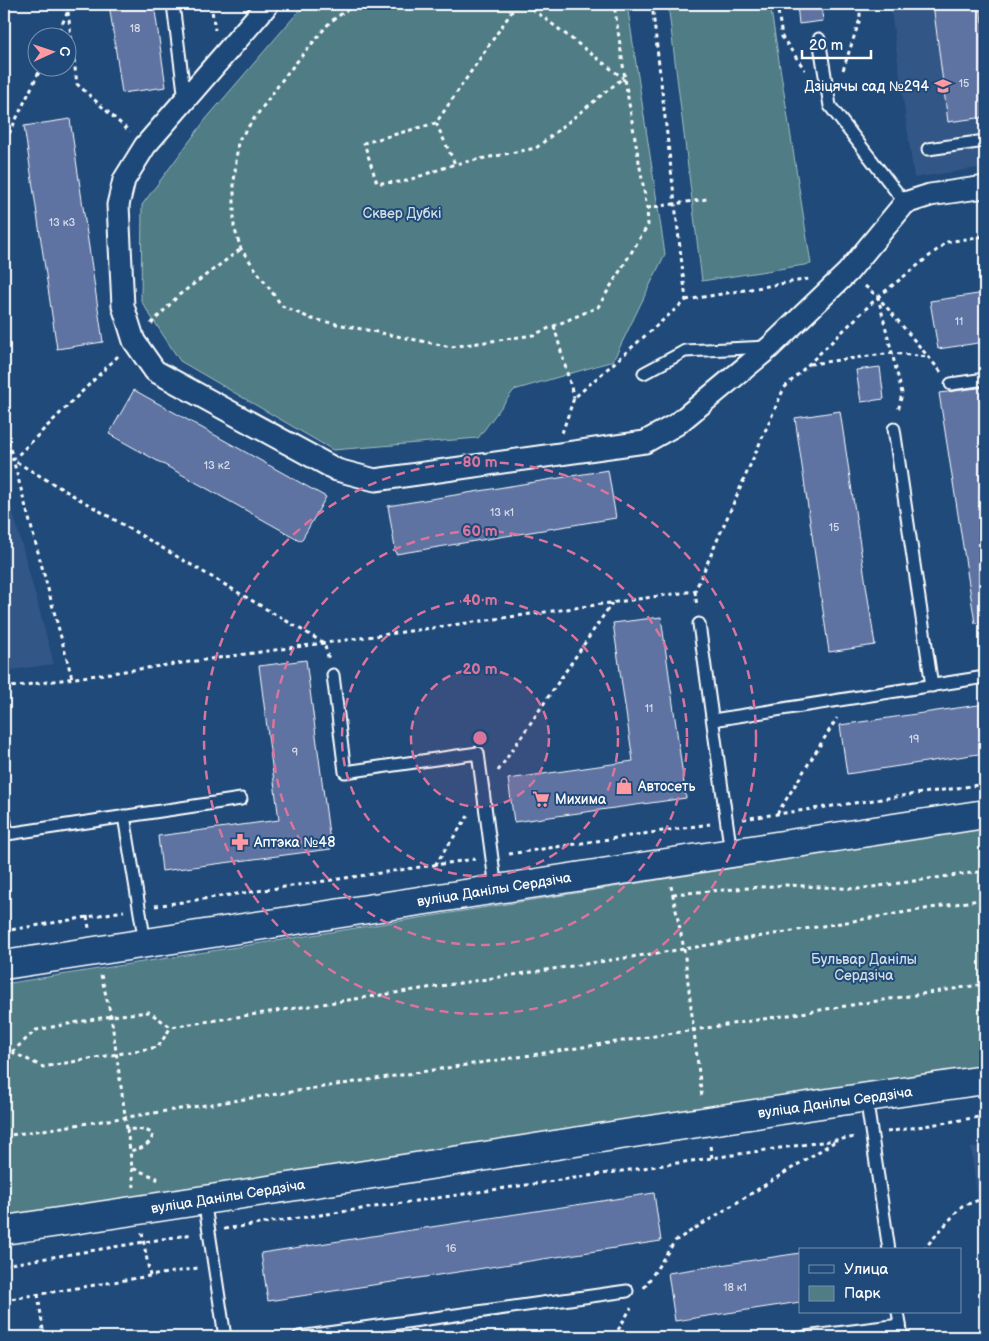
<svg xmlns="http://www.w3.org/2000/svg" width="989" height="1341" viewBox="0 0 989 1341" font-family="'Balsamiq Sans',sans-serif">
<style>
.built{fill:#325686}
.green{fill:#4f7c85;stroke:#a7bec2}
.building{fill:#5e73a3;stroke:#fff}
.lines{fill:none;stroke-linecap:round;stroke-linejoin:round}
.lane-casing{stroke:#fff;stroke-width:15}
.street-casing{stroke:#fff;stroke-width:25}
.secondary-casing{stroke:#fff;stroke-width:31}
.path{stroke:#fff;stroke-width:3;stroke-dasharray:4 4;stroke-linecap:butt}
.lane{stroke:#1f4a7a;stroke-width:11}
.street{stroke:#1f4a7a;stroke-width:21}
.secondary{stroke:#1f4a7a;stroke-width:28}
.ring{fill:none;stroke:#da749d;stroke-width:2.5;stroke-dasharray:9 6}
.labels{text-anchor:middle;stroke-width:4;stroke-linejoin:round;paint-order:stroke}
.number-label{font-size:11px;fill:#d7dce8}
.poi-label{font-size:14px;fill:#fff;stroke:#1f4a7a;text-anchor:start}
.park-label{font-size:14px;fill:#d3dee0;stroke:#1f4a7a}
.street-label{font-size:14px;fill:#fff;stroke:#1f4a7a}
.centre{fill:#da749d;stroke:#1f4a7a;stroke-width:2.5}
.ring-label{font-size:15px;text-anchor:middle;font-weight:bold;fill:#da749d;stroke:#1f4a7a;stroke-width:4;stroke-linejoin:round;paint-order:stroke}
</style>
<rect width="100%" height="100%" fill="#1f4a7a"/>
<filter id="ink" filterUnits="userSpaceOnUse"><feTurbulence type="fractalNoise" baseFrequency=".02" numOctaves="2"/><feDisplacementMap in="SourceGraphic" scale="10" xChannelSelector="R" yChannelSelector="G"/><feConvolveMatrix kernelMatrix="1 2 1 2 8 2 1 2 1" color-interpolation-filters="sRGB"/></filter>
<g filter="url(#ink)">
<g class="built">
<path d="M 890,4 L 985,4 L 985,167 L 914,178 Z"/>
<path d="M 4,479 L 54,664 L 4,671 Z"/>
<path d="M 985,1146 L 985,1259 L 971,1148 Z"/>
</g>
<g class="green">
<path d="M 305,4 L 627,4 L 665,254 L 613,361 L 514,390 L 478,438 L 333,450 L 180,361 L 141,301 L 142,205 L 206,119 Z"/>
<path d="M 668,4 L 770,4 L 811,264 L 702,281 Z"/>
<path d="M 985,828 L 985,1067 L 4,1216 L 4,984 Z"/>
</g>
<g class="building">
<path d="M 109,4 L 154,4 L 166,87 L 122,93 Z"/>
<path d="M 797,4 L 821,4 L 823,21 L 799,24 Z"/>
<path d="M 933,4 L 980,4 L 982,22 L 985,21 L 985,117 L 948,122 Z"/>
<path d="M 70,119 L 103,342 L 57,349 L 24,126 Z"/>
<path d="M 985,293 L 985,342 L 938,349 L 930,301 Z"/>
<path d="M 880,367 L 884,399 L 861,402 L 856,370 Z"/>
<path d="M 985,387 L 985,622 L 975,623 L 939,393 Z"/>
<path d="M 134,390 L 326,497 L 301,541 L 109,434 Z"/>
<path d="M 840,411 L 875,645 L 829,652 L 795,418 Z"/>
<path d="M 608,470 L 616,518 L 396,554 L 388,506 Z"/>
<path d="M 661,617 L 686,798 L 514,822 L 508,779 L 633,761 L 613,623 Z"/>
<path d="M 306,660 L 331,849 L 162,871 L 158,836 L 279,820 L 259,666 Z"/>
<path d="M 985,704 L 985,753 L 847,774 L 840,725 Z"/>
<path d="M 654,1193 L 661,1241 L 268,1301 L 261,1253 Z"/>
<path d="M 800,1253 L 800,1302 L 675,1321 L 668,1273 Z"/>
</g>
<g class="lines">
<g class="lane-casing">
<g id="lane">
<path d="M 173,4 L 185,100"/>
<path d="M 819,39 L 830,106 L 905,203"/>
<path d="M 928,149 L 985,141"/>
<path d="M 644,373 L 685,351 L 768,347"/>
<path d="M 951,384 L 985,379"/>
<path d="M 894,429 L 932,686"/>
<path d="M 699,624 L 731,853"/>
<path d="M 333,675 L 345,772 L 478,753 L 496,889"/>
<path d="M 713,720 L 985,677"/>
<path d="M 4,816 L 7,834 L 241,799"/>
<path d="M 124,816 L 145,943"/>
<path d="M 866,1097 L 889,1250"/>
<path d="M 204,1199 L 225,1337"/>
<path d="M 898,1312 L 902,1337"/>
<path d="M 299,1337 L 627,1291"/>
<path d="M 805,1337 L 900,1325"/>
</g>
</g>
<g class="street-casing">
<path id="street" d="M 268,4 L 145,146 L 124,180 L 118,205 L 123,306 L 134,341 L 155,371 L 337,470 L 375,480 L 645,442 L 677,424 L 770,347 L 848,272 L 905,203 L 930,195 L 985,187"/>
</g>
<g class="secondary-casing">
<g id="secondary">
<path d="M 4,965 L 985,814"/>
<path d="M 4,1230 C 331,1183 658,1126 985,1080"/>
</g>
</g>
<g class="path">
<path d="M 67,4 L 77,84 L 130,132"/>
<path d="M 211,4 L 215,30"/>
<path d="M 355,4 L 330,22 L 285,76 L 238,141 L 234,182 L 234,227 L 241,249 L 282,306 L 312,319 L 451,347 L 533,335 L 598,307 L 648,225 L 647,208 L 627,92 L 614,4"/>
<path d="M 517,4 L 436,123 L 455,164 L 536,148 L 623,78 L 624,81"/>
<path d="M 526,4 L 623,78"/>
<path d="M 777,4 L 782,37 L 805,70"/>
<path d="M 56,38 L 68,11"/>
<path d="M 843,70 L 860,19 L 860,4"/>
<path d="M 436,123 L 364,143 L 377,183 L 403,182 L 455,164"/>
<path d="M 4,139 L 7,138 L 41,68"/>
<path d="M 647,208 L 707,199"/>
<path d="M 865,286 L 878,297 L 902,393 L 898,412"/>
<path d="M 878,297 L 947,242 L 985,236"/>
<path d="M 686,300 L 809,279"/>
<path d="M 151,324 L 179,295 L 241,249"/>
<path d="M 554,326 L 574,398"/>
<path d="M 118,356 L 13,460 L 324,643 L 329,660"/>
<path d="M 810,364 L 892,353 L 927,357"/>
<path d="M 4,426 L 72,678"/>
<path d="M 562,433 L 574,398 L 686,300 L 652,4"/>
<path d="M 695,591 L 697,607"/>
<path d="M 4,688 L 695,591 L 784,388 L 878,297 L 941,372"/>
<path d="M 498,771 L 612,603"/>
<path d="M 777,814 L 837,718"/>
<path d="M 743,819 L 985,784"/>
<path d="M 509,854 L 710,824"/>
<path d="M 435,865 L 468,816"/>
<path d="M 671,886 L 684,949 L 702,1098"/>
<path d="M 673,894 L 786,885 L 858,889 L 985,871"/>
<path d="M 155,906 L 475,859"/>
<path d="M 87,916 L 89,928"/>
<path d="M 4,931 L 124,911"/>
<path d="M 101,975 L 111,1016 L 127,1129 C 137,1130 147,1128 153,1135 C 149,1147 141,1148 130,1151 L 132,1168 L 157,1178 L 156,1183"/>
<path d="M 12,1052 L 43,1067 L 158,1047 L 171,1027"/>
<path d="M 4,1054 L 12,1052 L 36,1030 L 111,1016 L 149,1012 L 171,1027 L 684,949 L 985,899"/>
<path d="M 127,1129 L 130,1151"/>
<path d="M 887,1132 L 985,1116"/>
<path d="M 4,1136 L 694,1030 L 985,984"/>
<path d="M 710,1146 L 712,1158"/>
<path d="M 132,1168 L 134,1187"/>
<path d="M 224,1229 L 856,1137"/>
<path d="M 142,1233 L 150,1276"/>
<path d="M 923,1250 L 962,1206 L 985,1198"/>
<path d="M 4,1265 L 193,1234"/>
<path d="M 644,1288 L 675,1241 L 834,1142"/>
<path d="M 38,1294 L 44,1337"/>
<path d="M 4,1300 L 198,1268"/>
<path d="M 614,1337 L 631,1308"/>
</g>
<use href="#lane" class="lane"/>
<use href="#street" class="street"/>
<use href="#secondary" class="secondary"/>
</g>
</g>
<circle cx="480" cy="738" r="69" fill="#da749d" fill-opacity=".12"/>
<g class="ring">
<circle cx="480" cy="738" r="69"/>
<circle cx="480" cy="738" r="138"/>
<circle cx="480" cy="738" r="207"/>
<circle cx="480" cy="738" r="276"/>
</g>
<defs>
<g id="school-bare" transform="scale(1.35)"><path d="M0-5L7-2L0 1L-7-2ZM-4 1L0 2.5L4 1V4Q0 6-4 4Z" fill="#ff9aa2" stroke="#1f4a7a" stroke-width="2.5" paint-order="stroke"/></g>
<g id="shop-bare" transform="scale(1.35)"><path d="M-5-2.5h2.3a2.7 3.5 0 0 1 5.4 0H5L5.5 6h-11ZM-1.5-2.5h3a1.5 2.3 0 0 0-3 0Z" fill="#ff9aa2" stroke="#1f4a7a" stroke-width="2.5" paint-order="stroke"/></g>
<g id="supermarket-bare" transform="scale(1.35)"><path d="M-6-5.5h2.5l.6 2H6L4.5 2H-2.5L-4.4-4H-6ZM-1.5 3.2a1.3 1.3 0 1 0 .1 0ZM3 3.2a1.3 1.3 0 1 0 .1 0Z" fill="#ff9aa2" stroke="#1f4a7a" stroke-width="2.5" paint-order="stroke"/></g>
<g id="pharmacy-bare" transform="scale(1.35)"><path d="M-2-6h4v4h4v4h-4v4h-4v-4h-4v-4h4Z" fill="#ff9aa2" stroke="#1f4a7a" stroke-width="2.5" paint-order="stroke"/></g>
</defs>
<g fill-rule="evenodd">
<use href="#school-bare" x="943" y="86"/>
<use href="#shop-bare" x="624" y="786"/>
<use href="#supermarket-bare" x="541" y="799"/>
<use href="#pharmacy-bare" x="240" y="842"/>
</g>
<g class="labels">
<g class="number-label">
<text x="135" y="32">18</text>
<text x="964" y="87">15</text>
<text x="62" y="226">13 к3</text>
<text x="959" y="325">11</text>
<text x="217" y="469">13 к2</text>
<text x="502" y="516">13 к1</text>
<text x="834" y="531">15</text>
<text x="649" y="712">11</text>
<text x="914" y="743">19</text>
<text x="295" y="756">9</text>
<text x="451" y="1252">16</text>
<text x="735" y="1291">18 к1</text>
</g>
<g class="poi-label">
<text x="929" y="91" text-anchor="end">Дзіцячы сад №294</text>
<text x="638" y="791">Автосеть</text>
<text x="555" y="804">Михима</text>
<text x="254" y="847">Аптэка №48</text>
</g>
<g class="park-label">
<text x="402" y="218">Сквер Дубкі</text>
<text x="864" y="964">Бульвар Данілы<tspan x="864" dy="16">Сердзіча</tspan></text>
</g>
<g class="street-label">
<text transform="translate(494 889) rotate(-9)" y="5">вуліца Данілы Сердзіча</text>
<text transform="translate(835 1102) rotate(-8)" y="5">вуліца Данілы Сердзіча</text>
<text transform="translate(228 1196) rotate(-9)" y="5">вуліца Данілы Сердзіча</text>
</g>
</g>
<circle cx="480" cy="738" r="8" class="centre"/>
<g class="ring-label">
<text x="480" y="467">80 m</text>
<text x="480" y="536">60 m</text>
<text x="480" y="605">40 m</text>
<text x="480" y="674">20 m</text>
</g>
<rect width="989" height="1341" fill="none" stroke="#1f4a7a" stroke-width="20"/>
<rect x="10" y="10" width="969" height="1321" fill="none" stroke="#fff" stroke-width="2" filter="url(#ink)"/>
<rect x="799" y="1248" width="162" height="65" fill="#1f4a7a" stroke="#7992af"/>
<rect x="809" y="1265" width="25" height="8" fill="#1f4a7a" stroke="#7992af"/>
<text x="844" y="1274" font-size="15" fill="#ffffff">Улица</text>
<rect x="809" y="1286" width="25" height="15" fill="#4f7c85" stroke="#7992af"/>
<text x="844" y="1298" font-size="15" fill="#ffffff">Парк</text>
<g transform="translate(52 52) rotate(87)"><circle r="24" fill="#1f4a7a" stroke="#7992af"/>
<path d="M0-4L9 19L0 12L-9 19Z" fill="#ff9aa2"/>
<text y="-8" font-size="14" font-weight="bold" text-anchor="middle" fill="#ffffff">С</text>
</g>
<path d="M802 50v8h69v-8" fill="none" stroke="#ffffff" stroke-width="2.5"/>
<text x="809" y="50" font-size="15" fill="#ffffff" stroke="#1f4a7a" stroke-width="4" paint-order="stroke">20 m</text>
</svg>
